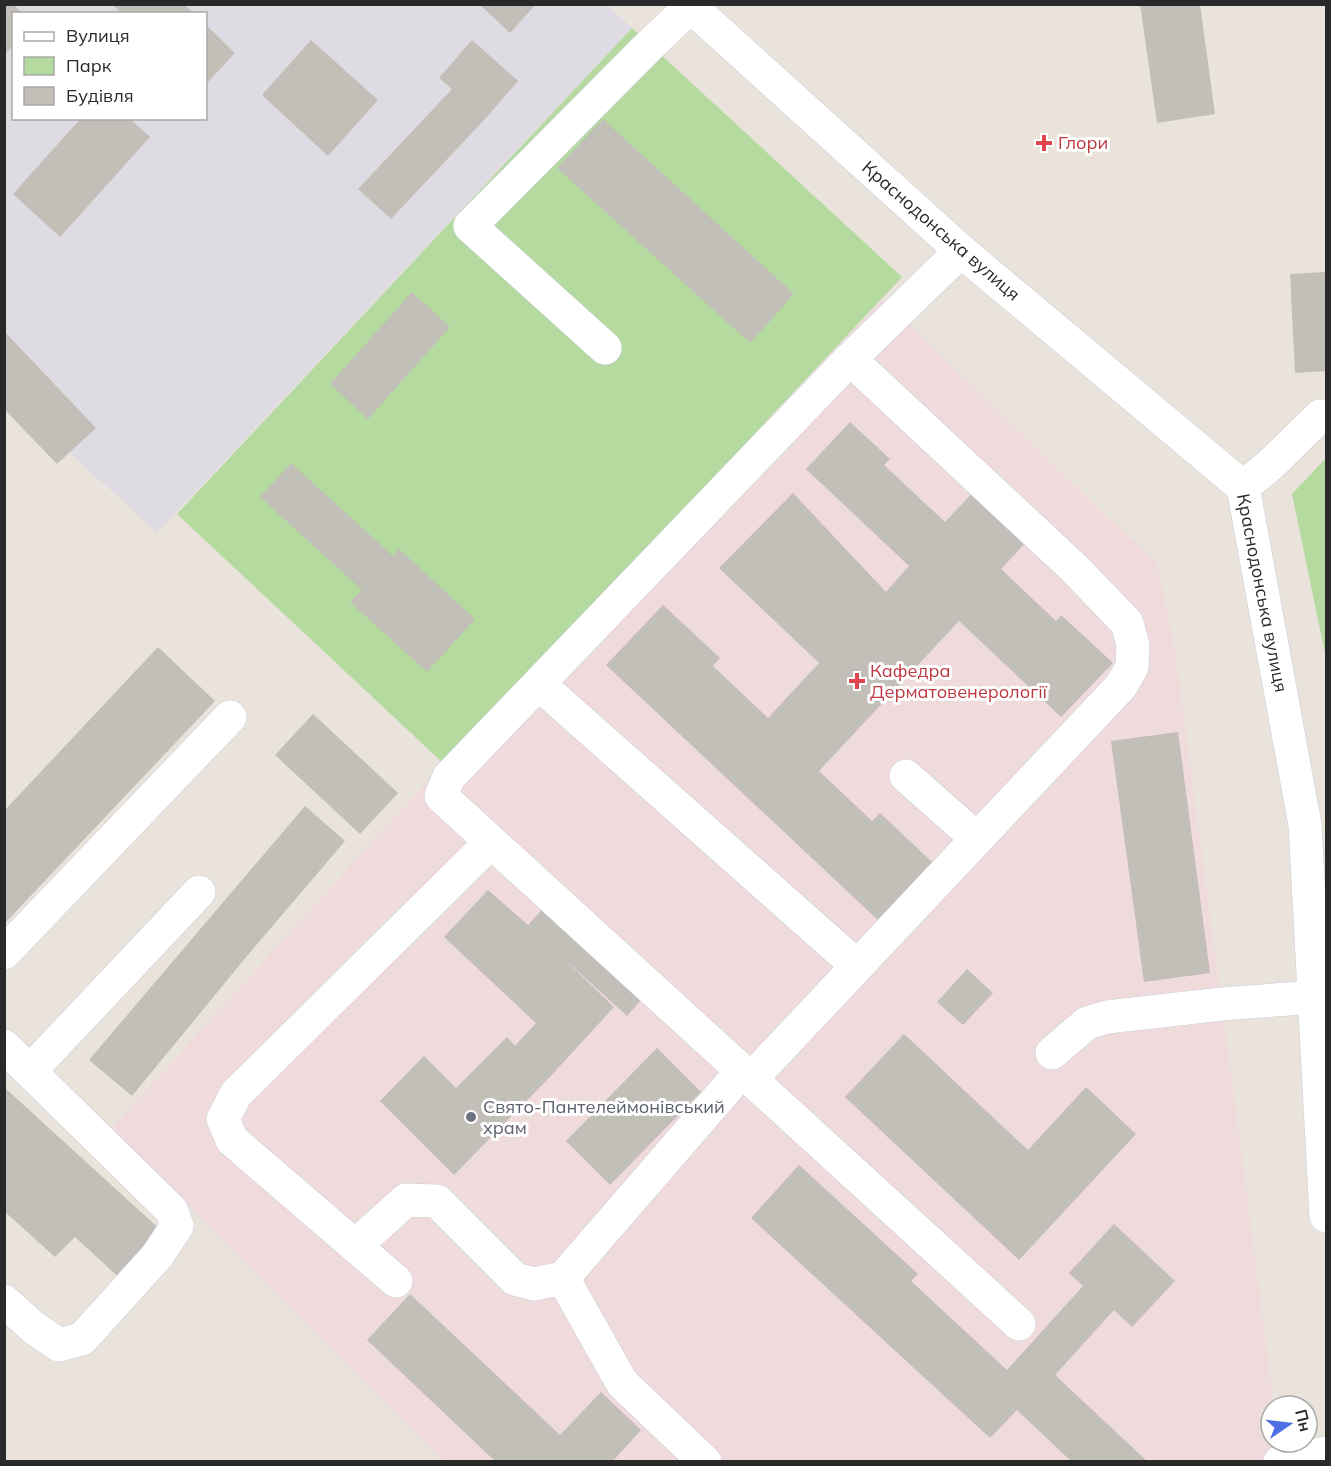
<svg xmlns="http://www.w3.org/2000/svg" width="1331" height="1466" viewBox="0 0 1331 1466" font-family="Mulish,sans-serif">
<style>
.industrial{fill:#dedce2;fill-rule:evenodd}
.medical{fill:#efdadc}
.green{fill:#b4da9f}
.building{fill:#c2beb8}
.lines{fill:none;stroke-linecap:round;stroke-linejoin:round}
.minor-casing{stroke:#cbced9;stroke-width:34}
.minor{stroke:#fff;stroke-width:33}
.health-dot{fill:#e0444e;stroke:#fff;stroke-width:2}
.worship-dot{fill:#6b7280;stroke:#fff;stroke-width:2}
.labels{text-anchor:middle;stroke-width:6;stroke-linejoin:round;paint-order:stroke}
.health-label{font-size:18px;fill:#be3a42;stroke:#fff;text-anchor:start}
.street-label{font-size:18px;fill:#292929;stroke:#fff}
.worship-label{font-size:18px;fill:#5b616d;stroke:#fff;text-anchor:start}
</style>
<rect width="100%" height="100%" fill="#e9e3dc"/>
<path class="industrial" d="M 607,4 L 632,28 L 157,533 L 5,393 L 4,5 ZM 14,14 L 206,14 L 206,118 L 14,118 Z"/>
<path class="medical" d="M 882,299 L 1157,564 L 1175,650 L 1246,1186 L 1274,1406 L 1271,1406 L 1271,1442 L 1279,1442 L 1281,1461 L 443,1461 L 111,1129 L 419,790 Z"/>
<g class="green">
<path d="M 632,28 L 902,277 L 444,764 L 177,514 Z"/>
<path d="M 1326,458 L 1326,658 L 1292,494 Z"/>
</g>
<g class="building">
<path d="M 4,4 L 13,4 L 23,14 L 14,14 L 14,45 L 4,55 Z"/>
<path d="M 112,4 L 184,4 L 194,14 L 122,14 Z"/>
<path d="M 479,4 L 536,4 L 510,33 Z"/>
<path d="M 1140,4 L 1200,4 L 1215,114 L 1157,123 Z"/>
<path d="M 206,25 L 235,53 L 206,84 Z"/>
<path d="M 311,40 L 378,100 L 328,156 L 262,95 Z"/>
<path d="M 472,40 L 518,81 L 485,119 L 391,219 L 358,189 L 452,89 L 439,78 Z"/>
<path d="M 81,118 L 129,118 L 150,137 L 60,237 L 13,194 Z"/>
<path d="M 603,119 L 794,294 L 750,343 L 557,168 Z"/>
<path d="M 1326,272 L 1326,371 L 1295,373 L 1290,274 Z"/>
<path d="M 412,292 L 450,327 L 368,419 L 330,384 Z"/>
<path d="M 4,331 L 96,428 L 57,464 L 4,409 Z"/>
<path d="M 850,422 L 890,459 L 884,465 L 945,522 L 979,486 L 1032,536 L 1001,569 L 1056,621 L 1061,615 L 1113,663 L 1061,717 L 959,621 L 819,771 L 872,821 L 880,813 L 933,863 L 879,921 L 606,665 L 663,605 L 720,658 L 713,666 L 768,718 L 819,663 L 719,568 L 793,493 L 886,592 L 909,566 L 806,469 Z"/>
<path d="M 291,463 L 393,556 L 399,549 L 475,619 L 427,672 L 350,602 L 362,590 L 260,497 Z"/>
<path d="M 158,647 L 215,701 L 4,924 L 4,811 Z"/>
<path d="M 313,714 L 398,793 L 360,834 L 275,755 Z"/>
<path d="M 1178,732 L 1210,973 L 1144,982 L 1111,741 Z"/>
<path d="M 305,806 L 345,841 L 247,956 L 132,1096 L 89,1060 Z"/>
<path d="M 488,890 L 528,925 L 549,902 L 648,992 L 627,1016 L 562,957 L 614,1007 L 549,1078 L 454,1175 L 380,1101 L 424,1056 L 456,1088 L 507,1037 L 515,1046 L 536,1023 L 444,937 Z"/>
<path d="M 967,969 L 993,993 L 963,1025 L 937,1002 Z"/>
<path d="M 904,1034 L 1028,1150 L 1086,1087 L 1136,1134 L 1019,1260 L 845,1097 Z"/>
<path d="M 657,1048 L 701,1092 L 610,1185 L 566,1141 Z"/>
<path d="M 4,1087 L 166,1235 L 124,1282 L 75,1237 L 55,1257 L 4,1211 Z"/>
<path d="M 799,1165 L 918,1274 L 911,1281 L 1007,1370 L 1083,1286 L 1069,1273 L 1114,1224 L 1175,1281 L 1132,1327 L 1114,1310 L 1055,1375 L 1148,1462 L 1072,1462 L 1017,1410 L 990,1438 L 751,1218 Z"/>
<path d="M 410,1294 L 560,1435 L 601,1392 L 641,1430 L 612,1462 L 496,1462 L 367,1340 Z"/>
</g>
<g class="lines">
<g class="minor-casing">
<g id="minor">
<path d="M 688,4 L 961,251 L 1243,487 L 1305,825 L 1326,1216"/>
<path d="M 961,251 L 850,359 L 449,777 L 441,796 L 1019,1324"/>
<path d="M 605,348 L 470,226 L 651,44 L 690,7"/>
<path d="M 1243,487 L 1270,465 L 1320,416"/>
<path d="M 539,684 L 857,966"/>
<path d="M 906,776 L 976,838"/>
<path d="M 4,953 L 230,717"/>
<path d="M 4,1046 L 172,1211 L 177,1226 L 157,1256 L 82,1339 L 59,1345 L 34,1328 L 4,1301"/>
<path d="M 1052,1053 L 1087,1023 L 1107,1017 L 1222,1004 L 1314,997"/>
<path d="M 30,1071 L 199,892"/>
<path d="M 751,1079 L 1121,686 L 1132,667 L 1133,645 L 1127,623 L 1074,568 L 850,359"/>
<path d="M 355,1246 L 406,1200 L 437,1201 L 515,1279 L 534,1284 L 563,1278 L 742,1071"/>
<path d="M 563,1278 L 622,1383 L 705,1462"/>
<path d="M 396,1281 L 232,1140 L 223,1119 L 236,1094 L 491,842"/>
<path d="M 1280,1462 L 1326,1453"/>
</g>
</g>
<use href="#minor" class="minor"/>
</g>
<g class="health-dot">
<path d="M1041 134h6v6h6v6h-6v6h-6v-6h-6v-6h6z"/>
<path d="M854 672h6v6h6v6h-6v6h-6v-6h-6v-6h6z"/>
</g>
<circle class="worship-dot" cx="471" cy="1117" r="6"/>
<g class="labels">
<g class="health-label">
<text x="1058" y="149">Глори</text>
<text x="870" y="677">Кафедра<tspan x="870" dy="21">Дерматовенерології</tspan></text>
</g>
<g class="street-label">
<text transform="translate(941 231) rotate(41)" y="6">Краснодонська вулиця</text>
<text transform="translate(1262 593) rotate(79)" y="6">Краснодонська вулиця</text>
</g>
<g class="worship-label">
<text x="483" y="1113">Свято-Пантелеймонівський<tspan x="483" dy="21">храм</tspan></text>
</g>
</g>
<rect width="1331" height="1466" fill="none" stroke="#292929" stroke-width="12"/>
<rect x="12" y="12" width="195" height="108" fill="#ffffff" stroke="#a9a9a9" stroke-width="1.5"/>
<rect x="24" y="32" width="30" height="9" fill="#ffffff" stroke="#a9a9a9" stroke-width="1.5"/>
<text x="66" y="42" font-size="18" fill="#292929">Вулиця</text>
<rect x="24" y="57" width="30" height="18" fill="#b4da9f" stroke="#a9a9a9" stroke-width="1.5"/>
<text x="66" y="72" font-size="18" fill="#292929">Парк</text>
<rect x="24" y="87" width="30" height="18" fill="#c2beb8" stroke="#a9a9a9" stroke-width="1.5"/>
<text x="66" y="102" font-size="18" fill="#292929">Будівля</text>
<g transform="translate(1289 1424) rotate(76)"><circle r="28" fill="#ffffff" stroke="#a9a9a9" stroke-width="1.5"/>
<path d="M0-4.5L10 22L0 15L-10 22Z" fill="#4e6ee4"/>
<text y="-9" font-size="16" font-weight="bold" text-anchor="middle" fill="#292929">Пн</text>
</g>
</svg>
